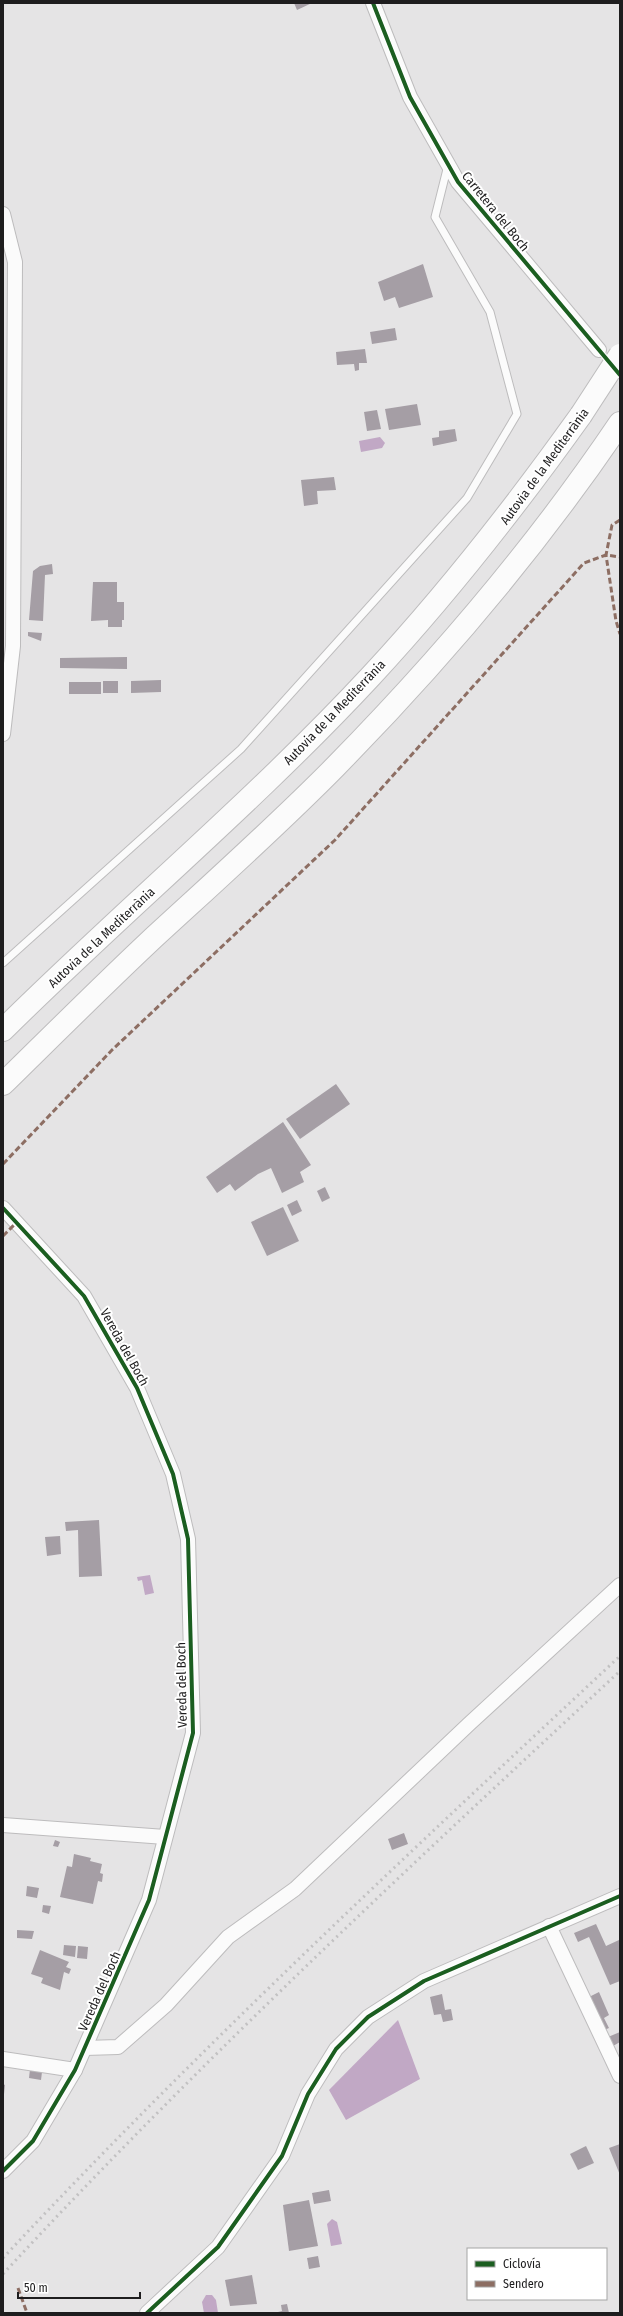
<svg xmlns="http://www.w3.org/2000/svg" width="623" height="2316" viewBox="0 0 623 2316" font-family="'Fira Sans Condensed',sans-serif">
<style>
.water{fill:#c1a8c5}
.building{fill:#a59ea5}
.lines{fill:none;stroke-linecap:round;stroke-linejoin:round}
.service-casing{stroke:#bdbcbd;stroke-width:9}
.minor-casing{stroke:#bdbcbd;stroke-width:16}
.motorway-casing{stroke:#bdbcbd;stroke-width:24}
.service{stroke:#fbfbfb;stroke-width:7}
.minor{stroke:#fbfbfb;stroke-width:14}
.motorway{stroke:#fbfbfb;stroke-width:22}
.rail{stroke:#c2c1c2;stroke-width:3;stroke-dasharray:2 4;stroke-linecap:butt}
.motorway-bridge-casing{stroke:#bdbcbd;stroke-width:24;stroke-linecap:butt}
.motorway-bridge{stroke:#fbfbfb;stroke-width:22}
.quiet{stroke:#8d6e63;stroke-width:3;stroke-dasharray:6 3;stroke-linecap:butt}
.cycleway-casing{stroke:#fff;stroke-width:6}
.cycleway{stroke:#1b5e20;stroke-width:4}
.labels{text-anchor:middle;stroke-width:4;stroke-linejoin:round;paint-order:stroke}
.street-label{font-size:13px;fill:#1e1d1e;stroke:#fff}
</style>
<rect width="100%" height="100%" fill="#e5e4e5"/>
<g class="water">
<path d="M 380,437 L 385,443 L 382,448 L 361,452 L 359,441 Z"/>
<path d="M 150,1575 L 154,1593 L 145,1595 L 142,1580 L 138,1581 L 137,1577 Z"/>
<path d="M 398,2020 L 420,2079 L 346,2120 L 329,2090 Z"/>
<path d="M 332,2219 L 337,2222 L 342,2244 L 331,2246 L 327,2224 Z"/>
<path d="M 206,2295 L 212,2295 L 216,2300 L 218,2313 L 204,2313 L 202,2302 Z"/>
</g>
<g class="building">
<path d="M 294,3 L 312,3 L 297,10 Z"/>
<path d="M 423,264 L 433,297 L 399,308 L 395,297 L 384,301 L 378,282 Z"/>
<path d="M 395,328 L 397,340 L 372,344 L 370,332 Z"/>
<path d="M 365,349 L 367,363 L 359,363 L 359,370 L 355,371 L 354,364 L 337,365 L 336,352 Z"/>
<path d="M 417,404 L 421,425 L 389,430 L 385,409 Z"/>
<path d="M 377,410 L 381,429 L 367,431 L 364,412 Z"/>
<path d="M 455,429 L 457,441 L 433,446 L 432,438 L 439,437 L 439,431 Z"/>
<path d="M 334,477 L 336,490 L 317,491 L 318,504 L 304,506 L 301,480 Z"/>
<path d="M 52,564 L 53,574 L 45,575 L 43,621 L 29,620 L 33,571 L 40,566 Z"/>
<path d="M 93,582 L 117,582 L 117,602 L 124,602 L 124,620 L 122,620 L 122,627 L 108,627 L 108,620 L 91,621 Z"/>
<path d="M 28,632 L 42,633 L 41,641 L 28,636 Z"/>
<path d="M 127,657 L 127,669 L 60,668 L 60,658 Z"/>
<path d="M 161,680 L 161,692 L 131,693 L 131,681 Z"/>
<rect x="103" y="681" width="15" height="12"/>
<rect x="69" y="682" width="32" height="12"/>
<path d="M 336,1084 L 350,1104 L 300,1139 L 286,1119 Z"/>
<path d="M 283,1122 L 311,1165 L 300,1172 L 304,1182 L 282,1193 L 271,1168 L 258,1174 L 235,1191 L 230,1184 L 217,1193 L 206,1177 Z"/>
<path d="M 325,1187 L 330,1198 L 322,1202 L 317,1191 Z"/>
<path d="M 297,1200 L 302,1211 L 292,1216 L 287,1205 Z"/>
<path d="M 283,1207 L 299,1241 L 267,1256 L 251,1222 Z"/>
<path d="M 99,1520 L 102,1576 L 79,1577 L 78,1530 L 66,1531 L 65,1522 Z"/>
<path d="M 60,1536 L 61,1554 L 47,1556 L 45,1537 Z"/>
<path d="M 404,1833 L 408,1844 L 392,1850 L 388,1839 Z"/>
<path d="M 55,1840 L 60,1842 L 58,1847 L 53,1846 Z"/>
<path d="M 74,1854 L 91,1858 L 90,1861 L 102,1864 L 100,1873 L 103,1874 L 102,1882 L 98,1881 L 93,1904 L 60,1897 L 67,1866 L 72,1867 Z"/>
<path d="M 27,1886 L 39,1888 L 37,1898 L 26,1896 Z"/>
<path d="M 43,1905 L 51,1906 L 49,1914 L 42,1912 Z"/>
<path d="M 596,1924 L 606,1946 L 619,1940 L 620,1943 L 620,1981 L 610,1985 L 589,1937 L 578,1942 L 574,1933 Z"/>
<path d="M 17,1930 L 34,1931 L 32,1939 L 17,1938 Z"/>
<path d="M 64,1945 L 76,1946 L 75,1957 L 63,1955 Z"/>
<path d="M 78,1946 L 88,1947 L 87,1959 L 77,1958 Z"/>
<path d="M 40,1950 L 69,1962 L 66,1967 L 71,1969 L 69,1974 L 64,1972 L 60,1990 L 41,1983 L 43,1978 L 31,1974 Z"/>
<path d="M 599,1992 L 609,2015 L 604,2018 L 609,2028 L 602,2031 L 587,1998 Z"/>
<path d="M 442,1994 L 445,2010 L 451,2009 L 453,2020 L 443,2022 L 441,2014 L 434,2015 L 430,1997 Z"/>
<path d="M 620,2032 L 620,2042 L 613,2046 L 608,2037 Z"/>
<path d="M 30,2069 L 42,2072 L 41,2080 L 29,2078 Z"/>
<path d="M 3,2084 L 5,2085 L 4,2094 L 3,2094 Z"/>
<path d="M 620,2144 L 620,2175 L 609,2148 Z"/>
<path d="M 586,2146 L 594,2163 L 578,2170 L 570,2154 Z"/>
<path d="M 329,2190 L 331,2201 L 314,2204 L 312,2193 Z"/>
<path d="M 309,2200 L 318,2246 L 289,2251 L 283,2205 Z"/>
<path d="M 318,2256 L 320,2267 L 309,2269 L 307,2258 Z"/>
<path d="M 252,2275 L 257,2304 L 230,2306 L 225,2280 Z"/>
<path d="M 287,2304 L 289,2313 L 274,2313 L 282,2311 L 281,2305 Z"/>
</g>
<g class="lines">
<g class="service-casing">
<path id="service" d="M 3,963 L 241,749 L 467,498 L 517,414 L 490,312 L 435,217 L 448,165"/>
</g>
<g class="minor-casing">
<g id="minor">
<path d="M 373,3 L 410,97 L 458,182 L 599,350"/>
<path d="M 3,214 L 15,262 L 13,646 L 3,734"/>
<path d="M 3,1208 L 84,1296 L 137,1388 L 173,1474 L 188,1539 L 193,1733 L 149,1900 L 75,2070 L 33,2141 L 3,2171"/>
<path d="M 3,1825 L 165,1837"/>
<path d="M 549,1926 L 620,2076"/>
<path d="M 85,2048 L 118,2047 L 166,2005 L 228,1937 L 295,1889 L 469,1724 L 620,1585"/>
<path d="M 3,2059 L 75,2070"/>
<path d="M 147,2313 L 218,2247 L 282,2156 L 308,2094 L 336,2049 L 368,2017 L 424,1981 L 620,1896"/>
</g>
</g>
<g class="motorway-casing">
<g id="motorway">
<path d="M 3,1030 C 124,910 255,801 371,676 C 447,594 516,506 581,415"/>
<path d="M 3,1084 C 52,1036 100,988 150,941 C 213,883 276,827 336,766 C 440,660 537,546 620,423"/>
</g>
</g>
<use href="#service" class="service"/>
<use href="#minor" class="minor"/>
<use href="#motorway" class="motorway"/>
<g class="rail">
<path d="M 3,2258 C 199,2048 410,1852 620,1656"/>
<path d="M 3,2274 C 198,2063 409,1867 620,1671"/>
</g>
<g class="motorway-bridge-casing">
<path id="motorway-bridge" d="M 581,415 L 620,355"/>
</g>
<use href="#motorway-bridge" class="motorway-bridge"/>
<g class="quiet">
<path d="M 620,520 L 612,525 L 606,555 L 616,621 L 620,634"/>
<path d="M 3,1164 L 112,1050 L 335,840 L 584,563 L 606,555 L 620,557"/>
<path d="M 3,1236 L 16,1223"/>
<path d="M 18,2288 L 27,2313"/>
</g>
<g class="cycleway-casing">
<g id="cycleway">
<path d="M 373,3 L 410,97 L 458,182 L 620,375"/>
<path d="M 3,1208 L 84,1296 L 137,1388 L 173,1474 L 188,1539 L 193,1733 L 149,1900 L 75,2070 L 33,2141 L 3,2171"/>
<path d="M 147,2313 L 218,2247 L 282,2156 L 308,2094 L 336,2049 L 368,2017 L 424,1981 L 620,1896"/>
</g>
</g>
<use href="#cycleway" class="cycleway"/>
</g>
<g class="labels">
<g class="street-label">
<text transform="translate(496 211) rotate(51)" y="5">Carretera del Boch</text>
<text transform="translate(544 466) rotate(-54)" y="5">Autovia de la Mediterrània</text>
<text transform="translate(334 712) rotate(-46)" y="5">Autovia de la Mediterrània</text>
<text transform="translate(101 937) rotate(-43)" y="5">Autovia de la Mediterrània</text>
<text transform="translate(125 1347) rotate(61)" y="5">Vereda del Boch</text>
<text transform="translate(181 1685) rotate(-91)" y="5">Vereda del Boch</text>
<text transform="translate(99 1991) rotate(-66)" y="5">Vereda del Boch</text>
</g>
</g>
<rect width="623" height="2316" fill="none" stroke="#1e1d1e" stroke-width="8"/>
<rect x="467" y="2248" width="140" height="52" fill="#ffffff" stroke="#a5a5a5"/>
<rect x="475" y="2261" width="20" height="6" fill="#1b5e20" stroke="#a5a5a5"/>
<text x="503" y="2268" font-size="12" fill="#1e1d1e">Ciclovía</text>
<rect x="475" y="2281" width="20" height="6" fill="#8d6e63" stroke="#a5a5a5"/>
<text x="503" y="2288" font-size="12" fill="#1e1d1e">Sendero</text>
<path d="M18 2292v6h122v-6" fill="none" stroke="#1e1d1e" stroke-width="2"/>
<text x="24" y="2292" font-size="12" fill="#1e1d1e" stroke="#ffffff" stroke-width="3" paint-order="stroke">50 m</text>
</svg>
